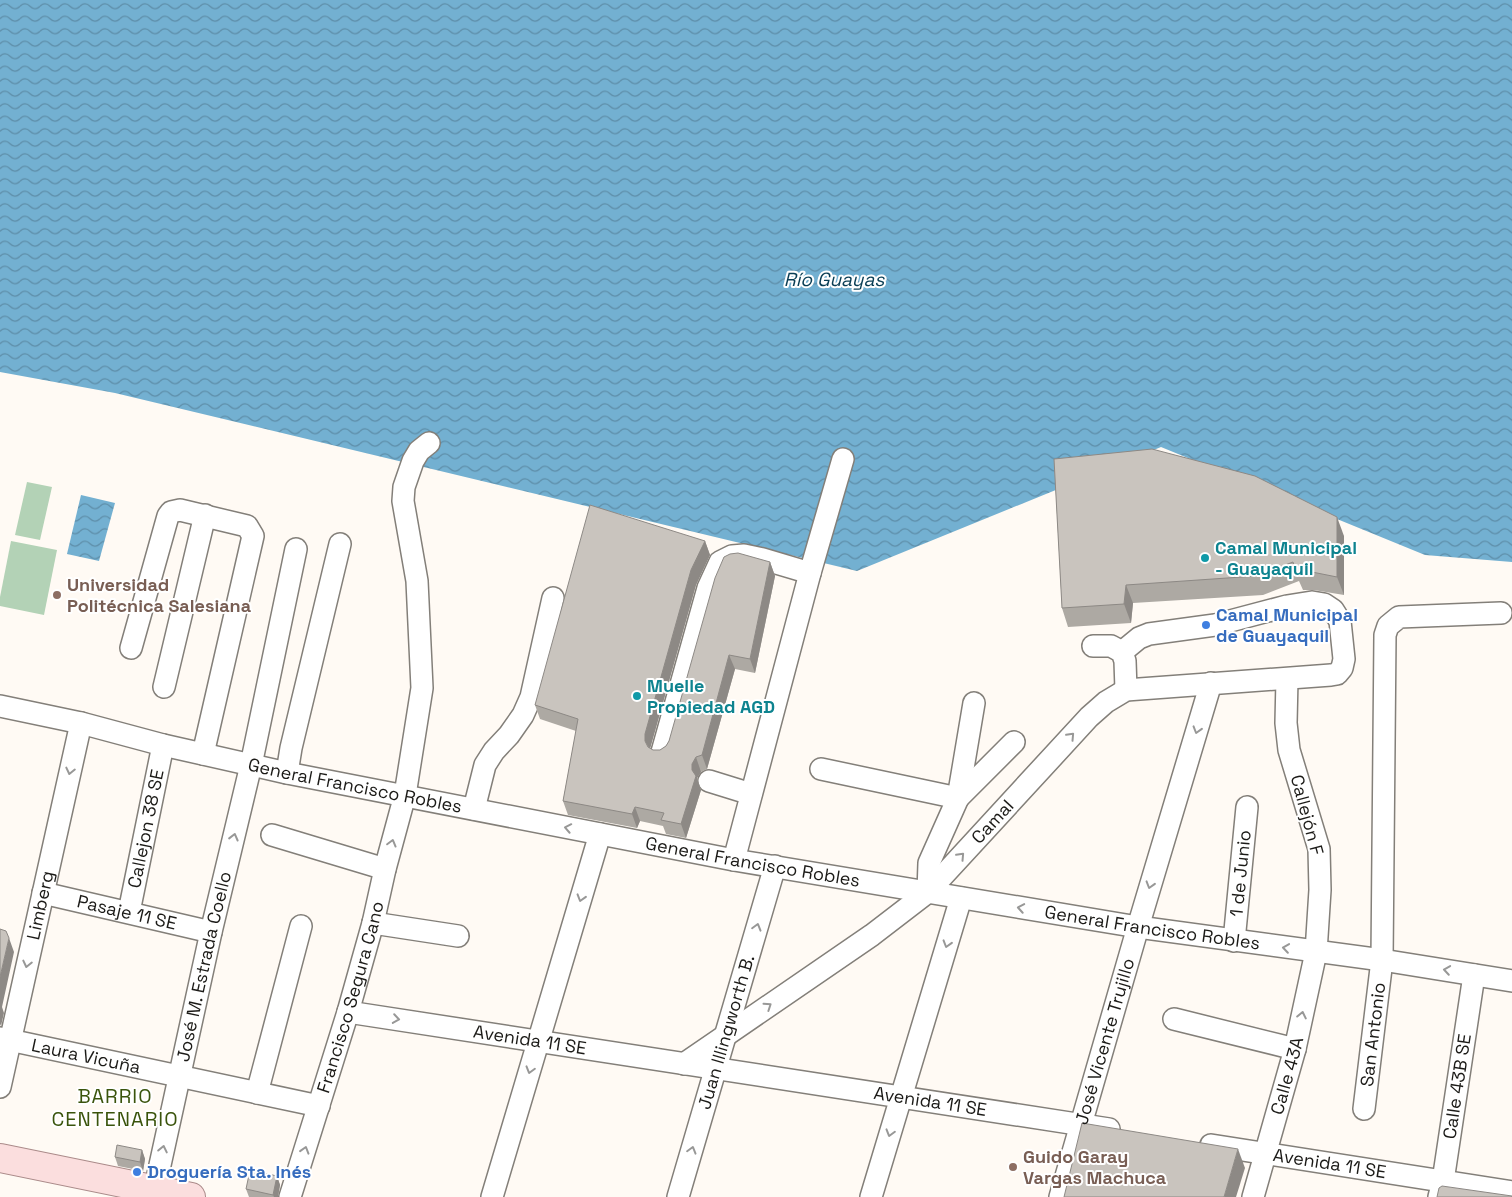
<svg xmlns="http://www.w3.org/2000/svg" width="1512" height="1197" viewBox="0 0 1512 1197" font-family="'Space Grotesk',sans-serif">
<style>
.park{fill:#b3d2b6}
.water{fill:url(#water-waves)}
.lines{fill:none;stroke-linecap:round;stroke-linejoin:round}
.minor-casing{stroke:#837f79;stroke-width:24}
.major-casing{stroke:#ab8b8a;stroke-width:30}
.minor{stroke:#fff;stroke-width:21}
.major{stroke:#fbdede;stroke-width:28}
.wall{fill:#ada9a3}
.shaded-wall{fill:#8d8985}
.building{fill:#c9c4be;stroke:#8d8985}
.oneway{stroke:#989897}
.culture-dot{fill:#0f9aa8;stroke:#fff;stroke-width:2}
.education-dot{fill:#8d6e63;stroke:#fff;stroke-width:2}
.shop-dot{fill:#3f7fe0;stroke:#fff;stroke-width:2}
.labels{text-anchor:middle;stroke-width:4;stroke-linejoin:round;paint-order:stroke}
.culture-label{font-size:18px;font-weight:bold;fill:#0d838f;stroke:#fff;text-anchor:start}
.education-label{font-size:18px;font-weight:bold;fill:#785e54;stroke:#fff;text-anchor:start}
.shop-label{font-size:18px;font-weight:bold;fill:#366cbe;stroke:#fff;text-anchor:start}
.street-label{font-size:18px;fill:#1b1a17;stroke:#fff}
.water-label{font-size:19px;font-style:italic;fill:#093e55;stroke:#fff}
.quarter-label{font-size:20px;letter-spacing:1px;fill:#3a540c;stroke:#fff}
</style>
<defs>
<pattern id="water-waves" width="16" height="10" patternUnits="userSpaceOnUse" patternTransform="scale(1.25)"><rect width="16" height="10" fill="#73b0d1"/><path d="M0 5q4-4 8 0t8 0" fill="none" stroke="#5e8ea9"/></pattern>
</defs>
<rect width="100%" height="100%" fill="#fffaf4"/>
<g class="park">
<path d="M 27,482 L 52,487 L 40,540 L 15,535 Z"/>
<path d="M 11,541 L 57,550 L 44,615 L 0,606 L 0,597 Z"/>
</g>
<g class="water">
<path d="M 0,0 L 1512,0 L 1512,562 L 1425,555 L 1161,447 L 857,571 L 115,393 L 0,372 Z"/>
<path d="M 81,495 L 115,503 L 99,561 L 67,554 Z"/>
</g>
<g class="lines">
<g class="minor-casing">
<g id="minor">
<path d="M 1093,646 L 1111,646 L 1122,652 L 1125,661 L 1126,690"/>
<path d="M 131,648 L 168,516 L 171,512 L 180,510 L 247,526 L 253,536 L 203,754"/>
<path d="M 164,687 L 205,515"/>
<path id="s1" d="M 0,706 L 81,723 L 163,745 L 287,773 L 734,860 L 1138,927 L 1382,960 L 1512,981"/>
<path d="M 662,752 L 708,588 L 720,562 L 732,556 L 744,555 L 763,559 L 810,573"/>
<path d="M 821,769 L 958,798 L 1014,742"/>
<path d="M 287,773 L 291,748 L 340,544"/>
<path d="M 709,781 L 751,794"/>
<path d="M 474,809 L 485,765 L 494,751 L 509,735 L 523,715 L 531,697 L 553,598"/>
<path d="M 272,835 L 385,869"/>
<path d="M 734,860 L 810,573 L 843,459"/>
<path d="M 928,892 L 929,863 L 958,798 L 974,703"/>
<path id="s2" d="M 43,893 L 211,932"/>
<path id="s3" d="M 129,912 L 163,745"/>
<path d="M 373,923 L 458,936"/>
<path id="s4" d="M 1234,941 L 1247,807"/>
<path id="s5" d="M 348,1012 L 1109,1129"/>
<path d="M 1174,1019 L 1295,1049"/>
<path id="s6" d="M 0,1038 L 319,1106"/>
<path id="s7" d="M 684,1064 L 872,935 L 928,892 L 1089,717 L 1106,702 L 1126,690 L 1331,675 L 1337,674 L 1342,668 L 1344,659 L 1340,621 L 1333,610 L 1324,604 L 1312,602 L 1287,606 L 1215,625 L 1149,634 L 1139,638 L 1122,652"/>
<path id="s8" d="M 0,1087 L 81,723"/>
<path d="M 257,1093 L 301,926"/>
<path id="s9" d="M 1364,1109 L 1382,960 L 1385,635 L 1388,626 L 1399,617 L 1501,613"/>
<path id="s10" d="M 1211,1145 L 1512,1192"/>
<path id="s11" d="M 153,1197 L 211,932 L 251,765 L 296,549"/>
<path id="s12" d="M 290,1197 L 348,1012 L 373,923 L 385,869 L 405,795 L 422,688 L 417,581 L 403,501 L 404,487 L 413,461 L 419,451 L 429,443"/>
<path d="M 492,1197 L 600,834"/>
<path id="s13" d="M 678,1197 L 775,866"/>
<path d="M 871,1197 L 961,898"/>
<path id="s14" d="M 1060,1197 L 1138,927 L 1211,683"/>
<path id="s15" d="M 1253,1197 L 1295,1049 L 1316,952 L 1320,890 L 1319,849 L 1289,750 L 1286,723 L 1287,679"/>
<path id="s16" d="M 1439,1197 L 1443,1181 L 1474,975"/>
</g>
</g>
<g class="major-casing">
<path id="major" d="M 0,1158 L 191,1197"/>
</g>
<use href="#minor" class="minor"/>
<use href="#major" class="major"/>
</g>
<g class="wall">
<path d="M 1054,459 L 1344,536 L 1344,595 L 1314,590 L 1303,590 L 1299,581 L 1263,595 L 1133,603 L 1131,623 L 1068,627 L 1062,608 Z"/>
<path d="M 705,541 L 710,555 L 696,585 L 650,748 L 653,750 L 660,750 L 666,746 L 770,562 L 775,576 L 755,673 L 735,669 L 707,769 L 701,772 L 697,778 L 701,790 L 686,838 L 666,834 L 663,826 L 640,821 L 637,828 L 568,815 L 563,801 L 576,731 L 540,719 L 535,705 Z"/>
<path d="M 142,1150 L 145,1159 L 143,1171 L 118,1166 L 115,1157 Z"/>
<path d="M 277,1176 L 280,1185 L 278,1197 L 249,1197 L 246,1189 Z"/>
</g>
<g class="shaded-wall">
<path d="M 1337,517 L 1344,536 L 1344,595 L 1337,577 Z"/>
<path d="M 705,541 L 710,555 L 696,585 L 650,749 L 645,741 L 645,734 L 691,570 Z"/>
<path d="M 770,562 L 775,576 L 755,673 L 750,659 Z"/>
<path d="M 1126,585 L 1133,603 L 1131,623 L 1124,604 Z"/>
<path d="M 729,655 L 735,669 L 707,769 L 702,755 Z"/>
<path d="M 696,757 L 701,772 L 697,778 L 701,790 L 686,838 L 681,824 L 692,770 L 692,764 Z"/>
<path d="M 635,807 L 640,821 L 637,828 L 632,814 Z"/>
<path d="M 9,938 L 14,952 L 2,1007 L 4,1013 L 1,1026 L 0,1024 L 0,977 Z"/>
<path d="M 1238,1149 L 1245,1168 L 1236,1197 L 1224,1197 Z"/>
<path d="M 142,1150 L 145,1159 L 143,1171 L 140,1162 Z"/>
<path d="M 277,1176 L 280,1185 L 278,1197 L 274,1197 L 273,1195 Z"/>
</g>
<g class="building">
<path d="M 1152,449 L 1255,476 L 1337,517 L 1337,577 L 1307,571 L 1296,571 L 1293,562 L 1256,576 L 1126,585 L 1124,604 L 1062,608 L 1054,459 Z"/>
<path d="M 590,505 L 705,541 L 691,570 L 645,734 L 645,741 L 648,747 L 653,750 L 660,750 L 666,746 L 669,741 L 715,578 L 724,557 L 730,554 L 738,553 L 770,562 L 750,659 L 729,655 L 702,755 L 696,757 L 692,764 L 692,770 L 696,776 L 681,824 L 661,820 L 664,813 L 635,807 L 632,814 L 563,801 L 578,719 L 535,705 Z"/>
<path d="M 0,929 L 6,931 L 9,938 L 0,977 Z"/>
<path d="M 1082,1123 L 1238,1149 L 1224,1197 L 1064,1197 Z"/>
<path d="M 117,1145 L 142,1150 L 140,1162 L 115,1157 Z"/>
<path d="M 250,1170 L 277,1176 L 273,1195 L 246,1189 Z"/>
<path d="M 1442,1186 L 1512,1196 L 1512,1197 L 1437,1197 L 1439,1188 Z"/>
</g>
<defs><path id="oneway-chevron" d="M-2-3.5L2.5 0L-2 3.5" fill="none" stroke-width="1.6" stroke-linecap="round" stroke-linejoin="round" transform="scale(1.25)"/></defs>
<g class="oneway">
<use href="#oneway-chevron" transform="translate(1197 730) rotate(107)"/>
<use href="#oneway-chevron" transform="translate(1071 736) rotate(-47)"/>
<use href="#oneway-chevron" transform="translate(70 771) rotate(103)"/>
<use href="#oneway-chevron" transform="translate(568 828) rotate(-169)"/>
<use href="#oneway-chevron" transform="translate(234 837) rotate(-76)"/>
<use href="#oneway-chevron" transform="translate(392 843) rotate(-75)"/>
<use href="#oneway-chevron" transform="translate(961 856) rotate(-47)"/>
<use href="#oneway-chevron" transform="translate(1150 885) rotate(107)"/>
<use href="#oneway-chevron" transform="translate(581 898) rotate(107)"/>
<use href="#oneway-chevron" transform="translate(1021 908) rotate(-170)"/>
<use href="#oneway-chevron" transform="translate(757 927) rotate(-74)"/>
<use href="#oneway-chevron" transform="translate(947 944) rotate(107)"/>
<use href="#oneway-chevron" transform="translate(1286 948) rotate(-172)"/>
<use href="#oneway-chevron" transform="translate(27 964) rotate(103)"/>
<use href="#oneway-chevron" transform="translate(1447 970) rotate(-171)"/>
<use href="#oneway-chevron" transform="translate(768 1006) rotate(-34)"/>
<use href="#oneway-chevron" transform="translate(1302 1015) rotate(-78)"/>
<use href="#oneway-chevron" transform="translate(396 1019) rotate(9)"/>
<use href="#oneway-chevron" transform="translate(530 1070) rotate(106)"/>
<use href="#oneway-chevron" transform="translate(890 1133) rotate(106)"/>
<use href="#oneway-chevron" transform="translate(163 1149) rotate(-78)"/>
<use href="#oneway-chevron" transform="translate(305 1150) rotate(-73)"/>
<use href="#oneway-chevron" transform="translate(692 1150) rotate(-74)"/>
</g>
<g class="culture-dot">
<circle cx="1205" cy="558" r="5"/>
<circle cx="637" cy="696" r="5"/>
</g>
<g class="education-dot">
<circle cx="57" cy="595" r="5"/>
<circle cx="1013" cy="1167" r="5"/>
</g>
<g class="shop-dot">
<circle cx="1206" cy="625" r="5"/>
<circle cx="137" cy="1172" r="5"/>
</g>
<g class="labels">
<g class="culture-label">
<text x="1215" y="554">Camal Municipal<tspan x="1215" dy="21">- Guayaquil</tspan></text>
<text x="647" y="692">Muelle<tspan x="647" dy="21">Propiedad AGD</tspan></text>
</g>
<g class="education-label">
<text x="67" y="591">Universidad<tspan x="67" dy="21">Politécnica Salesiana</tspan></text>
<text x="1023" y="1163">Guido Garay<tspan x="1023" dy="21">Vargas Machuca</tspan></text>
</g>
<g class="shop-label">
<text x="1216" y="621">Camal Municipal<tspan x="1216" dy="21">de Guayaquil</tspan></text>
<text x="147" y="1178">Droguería Sta. Inés</text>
</g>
<g class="street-label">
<text dy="6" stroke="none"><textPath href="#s1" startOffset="364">General Francisco Robles</textPath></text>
<text transform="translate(1307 815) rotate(75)" y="6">Callejón F</text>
<text dy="6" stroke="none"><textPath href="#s7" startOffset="394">Camal</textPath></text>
<text dy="6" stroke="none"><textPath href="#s3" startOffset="85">Callejon 38 SE</textPath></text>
<text dy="6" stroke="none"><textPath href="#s1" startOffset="769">General Francisco Robles</textPath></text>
<text dy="6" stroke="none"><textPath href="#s4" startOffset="68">1 de Junio</textPath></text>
<text dy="6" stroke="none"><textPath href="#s8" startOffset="186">Limberg</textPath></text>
<text dy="6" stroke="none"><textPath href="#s2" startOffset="86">Pasaje 11 SE</textPath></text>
<text dy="6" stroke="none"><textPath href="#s1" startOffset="1174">General Francisco Robles</textPath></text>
<text dy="6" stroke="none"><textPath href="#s11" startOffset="236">José M. Estrada Coello</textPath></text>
<text dy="6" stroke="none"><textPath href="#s12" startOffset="209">Francisco Segura Cano</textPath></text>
<text dy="6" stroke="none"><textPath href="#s13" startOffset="172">Juan Illingworth B.</textPath></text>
<text dy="6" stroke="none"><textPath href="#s9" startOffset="75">San Antonio</textPath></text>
<text dy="6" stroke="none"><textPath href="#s5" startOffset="184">Avenida 11 SE</textPath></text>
<text dy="6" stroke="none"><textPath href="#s14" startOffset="162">José Vicente Trujillo</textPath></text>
<text dy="6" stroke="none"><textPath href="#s6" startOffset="88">Laura Vicuña</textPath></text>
<text dy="6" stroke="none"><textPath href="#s15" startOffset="126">Calle 43A</textPath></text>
<text dy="6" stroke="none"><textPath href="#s16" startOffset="112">Calle 43B SE</textPath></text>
<text dy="6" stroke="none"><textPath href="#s5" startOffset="589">Avenida 11 SE</textPath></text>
<text dy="6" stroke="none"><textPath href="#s10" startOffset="120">Avenida 11 SE</textPath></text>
</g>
<g class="water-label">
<text x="834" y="286">Río Guayas</text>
</g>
<g class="quarter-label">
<text x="115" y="1103">BARRIO<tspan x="115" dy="23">CENTENARIO</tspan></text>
</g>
</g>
</svg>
